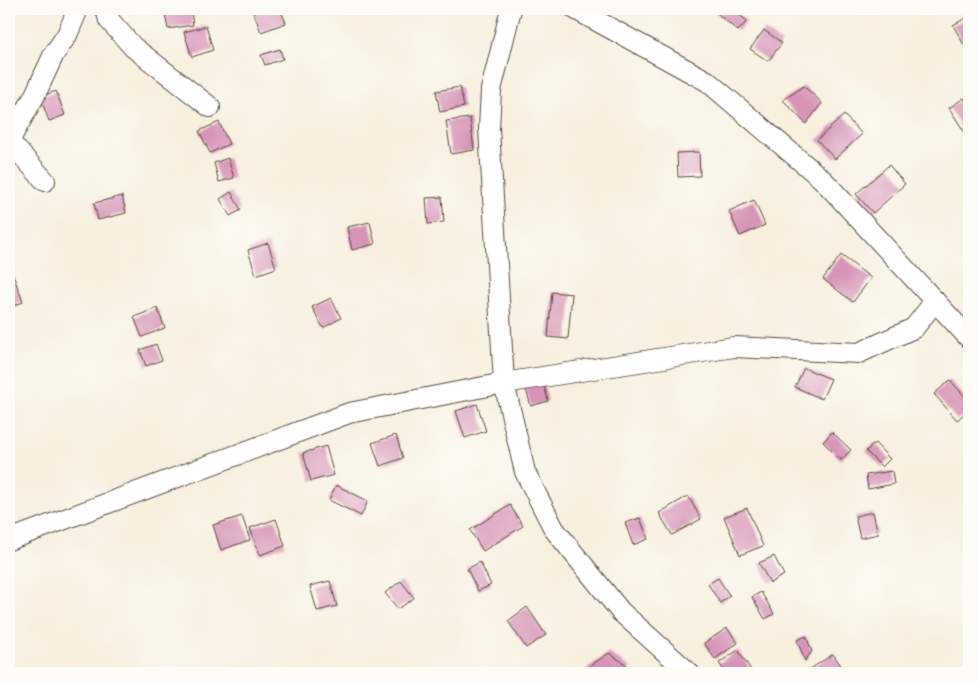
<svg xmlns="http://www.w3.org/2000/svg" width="978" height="682" viewBox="0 0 978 682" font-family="Delius,sans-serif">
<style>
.building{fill:#d794b8}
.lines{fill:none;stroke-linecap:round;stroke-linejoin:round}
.street-casing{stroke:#57483b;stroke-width:22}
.street{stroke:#fff;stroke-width:20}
</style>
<rect width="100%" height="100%" fill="#fdfcf7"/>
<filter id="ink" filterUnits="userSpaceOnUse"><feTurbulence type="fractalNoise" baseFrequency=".02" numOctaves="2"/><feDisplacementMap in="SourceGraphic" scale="10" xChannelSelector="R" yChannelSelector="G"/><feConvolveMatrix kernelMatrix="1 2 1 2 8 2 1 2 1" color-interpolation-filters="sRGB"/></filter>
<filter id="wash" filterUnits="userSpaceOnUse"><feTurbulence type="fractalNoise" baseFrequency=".0096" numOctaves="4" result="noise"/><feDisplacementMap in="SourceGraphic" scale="20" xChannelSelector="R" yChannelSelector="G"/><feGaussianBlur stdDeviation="1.12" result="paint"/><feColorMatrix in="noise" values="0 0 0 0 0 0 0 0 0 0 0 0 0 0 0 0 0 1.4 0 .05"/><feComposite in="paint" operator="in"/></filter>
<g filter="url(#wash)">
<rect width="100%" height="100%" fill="#f8efde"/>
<g id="blocks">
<g class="building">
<path d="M 260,9 L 280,9 L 286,23 L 261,32 L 253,11 Z"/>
<path d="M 712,9 L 732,9 L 747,21 L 738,31 Z"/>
<path d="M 191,10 L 193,25 L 168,29 L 165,14 Z"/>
<path d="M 966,18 L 969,23 L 969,42 L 964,45 L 953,25 Z"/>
<path d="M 206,26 L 213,50 L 192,57 L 184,32 Z"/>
<path d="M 764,30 L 782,43 L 768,61 L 750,49 Z"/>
<path d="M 280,49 L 283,59 L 265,65 L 261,55 Z"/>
<path d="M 804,86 L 822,103 L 806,124 L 783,100 Z"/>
<path d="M 460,87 L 464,107 L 440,112 L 436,91 Z"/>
<path d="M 56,91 L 65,115 L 49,121 L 40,97 Z"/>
<path d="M 964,98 L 969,106 L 969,139 L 949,108 Z"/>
<path d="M 844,115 L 862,134 L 835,159 L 817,140 Z"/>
<path d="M 470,118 L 474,150 L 451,154 L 446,121 Z"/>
<path d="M 219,122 L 229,144 L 210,153 L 199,131 Z"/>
<path d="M 699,152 L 700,176 L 678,177 L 677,153 Z"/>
<path d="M 228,158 L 234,178 L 219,182 L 214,163 Z"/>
<path d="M 889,165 L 905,184 L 873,213 L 856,194 Z"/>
<path d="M 231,192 L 241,210 L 230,216 L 220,199 Z"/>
<path d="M 122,196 L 126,213 L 98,220 L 94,203 Z"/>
<path d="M 442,197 L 444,222 L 428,224 L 426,198 Z"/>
<path d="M 754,200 L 765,225 L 740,236 L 729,211 Z"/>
<path d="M 370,222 L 375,244 L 352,250 L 347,227 Z"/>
<path d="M 268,243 L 276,268 L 256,275 L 248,250 Z"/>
<path d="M 841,255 L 871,278 L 853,302 L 823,279 Z"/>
<path d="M 12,272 L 23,302 L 9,308 L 9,273 Z"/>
<path d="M 552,292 L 572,294 L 568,339 L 548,337 Z"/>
<path d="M 331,298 L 341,318 L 323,328 L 312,307 Z"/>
<path d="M 157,308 L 165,328 L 142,337 L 134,317 Z"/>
<path d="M 156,344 L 162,360 L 146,366 L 140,350 Z"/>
<path d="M 804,368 L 831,379 L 822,399 L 795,387 Z"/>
<path d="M 950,380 L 969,401 L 969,410 L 957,420 L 934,394 Z"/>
<path d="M 543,381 L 548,401 L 531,406 L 525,386 Z"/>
<path d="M 477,404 L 486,431 L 465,438 L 456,411 Z"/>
<path d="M 832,432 L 851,450 L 841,460 L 823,442 Z"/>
<path d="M 396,435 L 403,458 L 380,466 L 372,443 Z"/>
<path d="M 875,443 L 890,459 L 882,467 L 866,451 Z"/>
<path d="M 326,446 L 334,475 L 311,481 L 303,453 Z"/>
<path d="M 892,471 L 894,484 L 868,489 L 866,475 Z"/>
<path d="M 336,485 L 368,501 L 361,516 L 329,500 Z"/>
<path d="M 688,496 L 701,519 L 672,535 L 659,513 Z"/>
<path d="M 510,505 L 523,526 L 483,551 L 470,530 Z"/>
<path d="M 747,508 L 763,546 L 740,555 L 724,517 Z"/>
<path d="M 873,512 L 878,534 L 860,538 L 855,516 Z"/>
<path d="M 242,516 L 250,540 L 221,550 L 213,525 Z"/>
<path d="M 640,518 L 648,539 L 633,545 L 625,523 Z"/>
<path d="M 276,519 L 285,546 L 260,555 L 250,528 Z"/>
<path d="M 774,556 L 784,575 L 770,583 L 759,563 Z"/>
<path d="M 480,562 L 491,585 L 478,591 L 467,569 Z"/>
<path d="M 718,578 L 730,596 L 720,603 L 708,584 Z"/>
<path d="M 330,581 L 337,606 L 317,611 L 310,586 Z"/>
<path d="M 401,581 L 414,598 L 398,609 L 385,593 Z"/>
<path d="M 761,592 L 774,614 L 765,619 L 752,597 Z"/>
<path d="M 527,607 L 546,635 L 526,648 L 508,621 Z"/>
<path d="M 727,628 L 738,643 L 715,659 L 704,643 Z"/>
<path d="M 806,636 L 812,651 L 805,661 L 797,640 Z"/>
<path d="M 738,650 L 751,670 L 746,673 L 726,673 L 719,663 Z"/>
<path d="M 609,653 L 631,668 L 624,673 L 591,673 L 587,668 Z"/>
<path d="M 833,654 L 846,673 L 806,673 L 806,672 Z"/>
</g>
</g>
</g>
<g filter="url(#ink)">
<use href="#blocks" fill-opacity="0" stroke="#57483b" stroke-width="1"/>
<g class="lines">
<g class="street-casing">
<g id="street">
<path d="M 106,9 L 109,20 L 133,47 L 210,107"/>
<path d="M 511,9 L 491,90 L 489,129 L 504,383 L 525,472 L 554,529 L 621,612 L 689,673"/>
<path d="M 575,9 L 707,81 L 823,180 L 969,338"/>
<path d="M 9,141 L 34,97 L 54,54 L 67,35 L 78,9"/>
<path d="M 9,141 L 45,181"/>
<path d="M 9,540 L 349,413 L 504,383 L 734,347 L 859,353 L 914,328 L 935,301"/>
</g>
</g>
<use href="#street" class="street"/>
</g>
</g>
<rect width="978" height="682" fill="none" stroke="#fdfcf7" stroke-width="30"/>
</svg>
